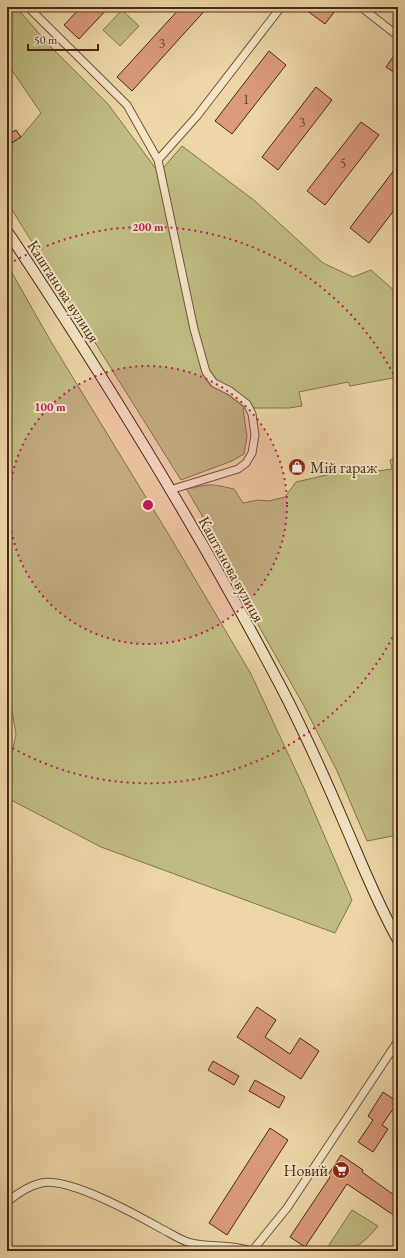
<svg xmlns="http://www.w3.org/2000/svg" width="405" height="1258" viewBox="0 0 405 1258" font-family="'EB Garamond',serif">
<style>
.green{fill:#bfbc82;stroke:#84734b}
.building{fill:#db9b7b;stroke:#482a14}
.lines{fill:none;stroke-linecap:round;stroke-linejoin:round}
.street-casing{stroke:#715539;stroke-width:9}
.secondary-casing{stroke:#482a14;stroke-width:12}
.street{stroke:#f3e5c6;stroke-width:7}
.secondary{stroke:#f3e5c6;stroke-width:10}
.ring{fill:none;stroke:#c2185b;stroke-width:2;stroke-dasharray:2 4}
.labels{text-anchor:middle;stroke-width:4;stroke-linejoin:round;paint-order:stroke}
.number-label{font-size:14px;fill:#6d462e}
.street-label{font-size:16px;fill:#482a14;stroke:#f3e5c6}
.poi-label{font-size:16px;fill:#482a14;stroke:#f3e5c6;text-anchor:start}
.centre{fill:#c2185b;stroke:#f3e5c6;stroke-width:2}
.ring-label{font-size:12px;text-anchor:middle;font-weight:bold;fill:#c2185b;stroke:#f3e5c6;stroke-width:4;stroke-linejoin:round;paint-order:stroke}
</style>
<rect width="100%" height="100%" fill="#edd7a7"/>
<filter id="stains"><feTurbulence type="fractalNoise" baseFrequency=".005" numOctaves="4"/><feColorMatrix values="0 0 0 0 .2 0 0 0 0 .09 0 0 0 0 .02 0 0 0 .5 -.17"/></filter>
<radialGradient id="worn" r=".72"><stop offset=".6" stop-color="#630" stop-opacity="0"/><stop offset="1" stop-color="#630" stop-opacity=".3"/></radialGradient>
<g class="green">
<path d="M 7,7 L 16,7 L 50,46 L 108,104 L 159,173 L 182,146 L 255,201 L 323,263 L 353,277 L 371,270 L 398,294 L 398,377 L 350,386 L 348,382 L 299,392 L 302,406 L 289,408 L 243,408 L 247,437 L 244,454 L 232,461 L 181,480 L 7,202 L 7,146 L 21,137 L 41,113 L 7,63 Z"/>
<path d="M 122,10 L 139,26 L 120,46 L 103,30 Z"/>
<path d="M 7,264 L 50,340 L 175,545 L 251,674 L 303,786 L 352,900 L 335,933 L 101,847 L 11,800 L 7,776 L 16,734 L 10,700 L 7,695 Z"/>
<path d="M 398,458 L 398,835 L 367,841 L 337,771 L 304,706 L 235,584 L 228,560 L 186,488 C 193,489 195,487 201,486 C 212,483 224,487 234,489 L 243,503 L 258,500 L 269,501 L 285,497 L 296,482 L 348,470 L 350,475 L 392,469 L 390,460 Z"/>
<path d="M 352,1210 L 378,1226 C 366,1241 355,1251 335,1251 L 329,1245 Z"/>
</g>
<g class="building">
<path d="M 81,7 L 109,7 L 79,39 L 64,25 Z"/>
<path d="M 181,7 L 208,7 L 132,91 L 117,77 Z"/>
<path d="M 302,7 L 338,7 L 325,24 Z"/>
<path d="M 398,50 L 398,75 L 386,67 Z"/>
<path d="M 269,51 L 286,65 L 232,134 L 215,121 Z"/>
<path d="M 316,87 L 332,100 L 278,170 L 262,157 Z"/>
<path d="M 361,122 L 379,135 L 325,205 L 307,191 Z"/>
<path d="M 16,130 L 21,137 L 7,146 L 7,135 Z"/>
<path d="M 398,165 L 398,205 L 369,243 L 350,228 Z"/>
<path d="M 257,1007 L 276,1020 L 265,1037 L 290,1054 L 300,1038 L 319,1051 L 301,1079 L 237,1037 Z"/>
<path d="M 213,1061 L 239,1076 L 234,1085 L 208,1070 Z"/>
<path d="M 255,1080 L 285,1097 L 279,1108 L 249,1091 Z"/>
<path d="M 383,1092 L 398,1102 L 382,1125 L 388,1129 L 373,1152 L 358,1142 L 373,1120 L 368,1116 Z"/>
<path d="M 270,1128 L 288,1140 L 227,1235 L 209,1223 Z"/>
<path d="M 341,1155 L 363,1170 L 362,1172 L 398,1198 L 398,1218 L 347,1184 L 305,1247 L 290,1237 L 330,1177 L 328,1175 Z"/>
</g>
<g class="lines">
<g class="street-casing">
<g id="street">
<path d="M 28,7 L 127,105 L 158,160 L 194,329 L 206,372 L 214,383 L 230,391 L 247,404 L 252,414 L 255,435 L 252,453 L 246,463 L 238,469 L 170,490"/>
<path d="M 361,7 L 398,36"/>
<path d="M 158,160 L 197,116 L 281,7"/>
<path d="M 7,1202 C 18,1193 28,1186 41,1183 C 69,1177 135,1214 160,1228 C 169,1232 178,1239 188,1242 C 208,1248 231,1243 251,1251"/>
<path d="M 252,1251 L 287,1208 L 398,1041"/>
</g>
</g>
<g class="secondary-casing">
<path id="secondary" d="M 7,231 C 105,378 198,529 280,685 C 304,731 325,778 345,825 C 362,864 377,903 398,940"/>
</g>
<use href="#street" class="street"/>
<use href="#secondary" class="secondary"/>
</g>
<circle cx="148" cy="505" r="139" fill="#c2185b" fill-opacity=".12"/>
<g class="ring">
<circle cx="148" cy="505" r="139"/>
<path d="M398 627A278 278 0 0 1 9 746M9 264A278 278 0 0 1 398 383"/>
</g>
<defs>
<g id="shop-disc" transform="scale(0.9)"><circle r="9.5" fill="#8f2418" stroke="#f3e5c6"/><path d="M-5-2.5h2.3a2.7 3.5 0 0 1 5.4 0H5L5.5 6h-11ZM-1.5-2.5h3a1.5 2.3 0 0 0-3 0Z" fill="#fff"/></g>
<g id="supermarket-disc" transform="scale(0.9)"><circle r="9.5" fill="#8f2418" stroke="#f3e5c6"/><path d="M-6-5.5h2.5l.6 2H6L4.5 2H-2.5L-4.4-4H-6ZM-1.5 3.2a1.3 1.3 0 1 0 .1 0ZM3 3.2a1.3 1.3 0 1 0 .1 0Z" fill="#fff"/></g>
</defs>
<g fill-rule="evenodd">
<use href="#shop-disc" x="297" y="467"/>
<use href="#supermarket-disc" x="341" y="1170"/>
</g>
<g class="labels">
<g class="number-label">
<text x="162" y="48">3</text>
<text x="246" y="104">1</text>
<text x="302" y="127">3</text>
<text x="343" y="168">5</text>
</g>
<g class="street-label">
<text transform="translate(64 291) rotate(57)" y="6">Каштанова вулиця</text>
<text transform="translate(232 569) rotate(61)" y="6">Каштанова вулиця</text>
</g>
<g class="poi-label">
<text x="310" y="473">Мій гараж</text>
<text x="328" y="1176" text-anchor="end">Новий</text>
</g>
</g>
<circle cx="148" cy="505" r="6" class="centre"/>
<g class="ring-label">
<text x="148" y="231">200 m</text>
<text x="50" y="411">100 m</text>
</g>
<rect width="405" height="1258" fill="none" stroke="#edd7a7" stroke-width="24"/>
<rect x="8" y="8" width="389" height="1242" fill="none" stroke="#482a14" stroke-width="2"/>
<rect x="12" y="12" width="381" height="1234" fill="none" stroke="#482a14"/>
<path d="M28 44v6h70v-6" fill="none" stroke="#482a14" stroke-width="2"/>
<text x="34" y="44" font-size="12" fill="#482a14" stroke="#f3e5c6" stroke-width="3" paint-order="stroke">50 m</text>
<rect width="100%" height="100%" filter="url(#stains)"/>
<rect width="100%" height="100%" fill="url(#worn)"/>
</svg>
